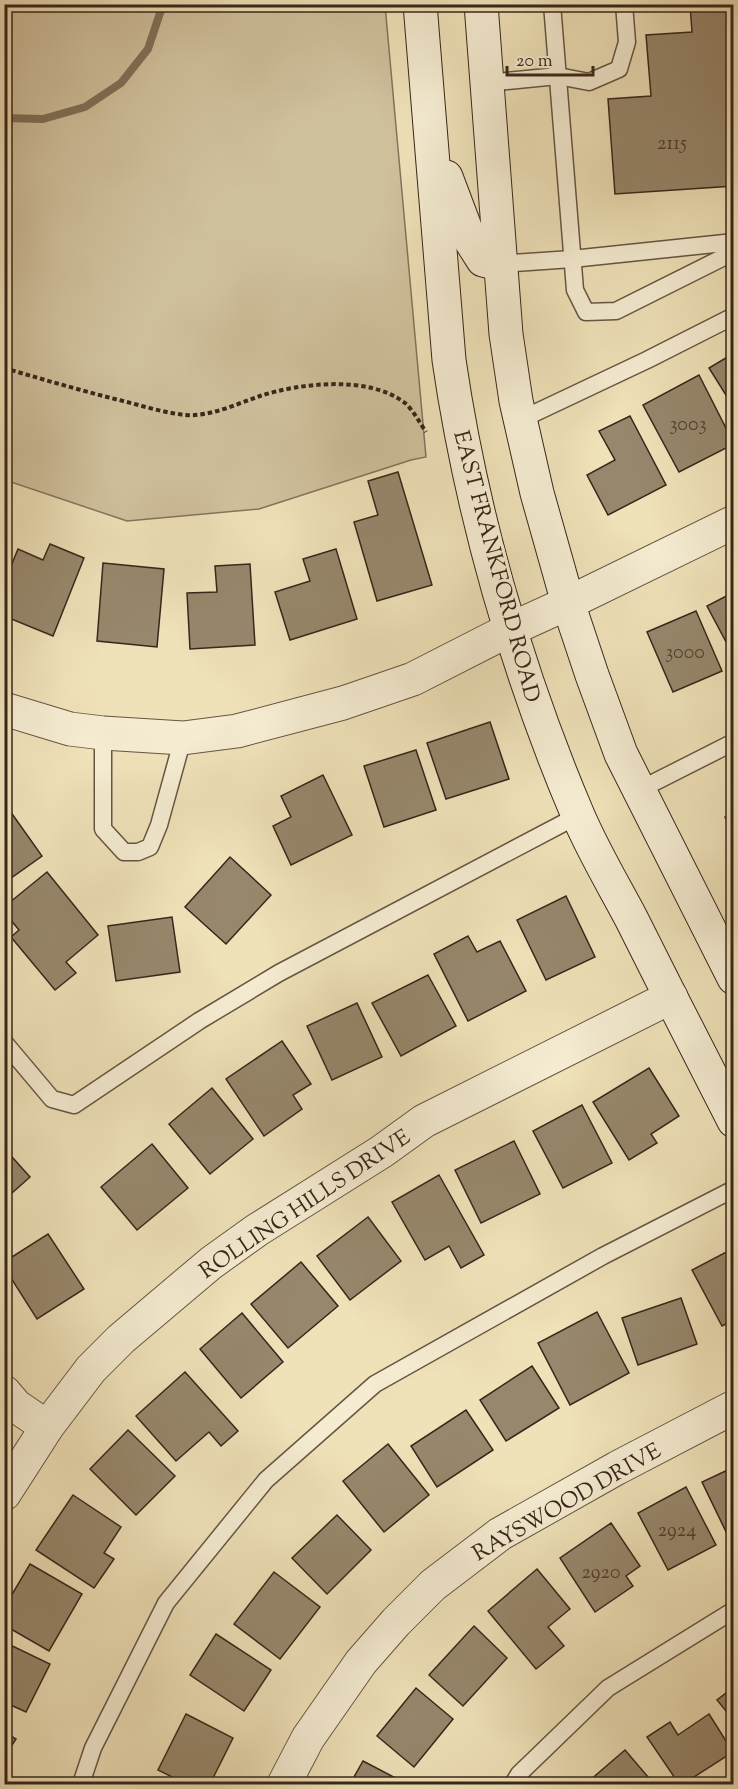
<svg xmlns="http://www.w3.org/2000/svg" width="738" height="1789" viewBox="0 0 738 1789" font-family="'Sorts Mill Goudy',serif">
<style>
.green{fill:#d0c19d;stroke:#84745c;stroke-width:1.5}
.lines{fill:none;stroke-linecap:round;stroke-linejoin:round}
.stream{stroke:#817058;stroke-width:8}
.building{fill:#97876c;stroke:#38261a;stroke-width:1.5}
.service-casing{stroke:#665542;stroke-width:19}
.minor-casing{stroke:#665542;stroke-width:35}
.tertiary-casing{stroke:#665542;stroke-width:35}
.secondary-casing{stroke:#38261a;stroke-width:35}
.path{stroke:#38261a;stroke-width:4;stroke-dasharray:4.5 3;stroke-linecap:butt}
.service{stroke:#f5ecd1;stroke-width:16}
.minor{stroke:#f5ecd1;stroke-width:33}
.tertiary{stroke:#f5ecd1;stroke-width:33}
.secondary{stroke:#f5ecd1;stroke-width:33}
.labels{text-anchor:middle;stroke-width:6;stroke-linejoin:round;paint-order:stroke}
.number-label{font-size:20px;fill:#503e2e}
.street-label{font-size:22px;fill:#38261a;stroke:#f5ecd1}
</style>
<rect width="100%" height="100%" fill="#efe1b8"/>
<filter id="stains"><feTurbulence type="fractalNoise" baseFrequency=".00333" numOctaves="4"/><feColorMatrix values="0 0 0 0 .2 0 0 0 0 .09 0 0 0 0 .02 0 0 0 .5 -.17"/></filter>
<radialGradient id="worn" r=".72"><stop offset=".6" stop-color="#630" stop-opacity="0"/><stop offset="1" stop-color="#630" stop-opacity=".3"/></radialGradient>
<path class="green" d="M 5,4 L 385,5 L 426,457 L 411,460 L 259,509 L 127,521 L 5,480 Z"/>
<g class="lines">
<path class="stream" d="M 4,118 L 43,119 L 85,107 L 121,83 L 148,49 L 163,4"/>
</g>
<g class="building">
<path d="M 690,4 L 734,4 L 734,186 L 615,194 L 608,99 L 651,96 L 646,35 L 692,32 Z"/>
<path d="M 734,353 L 734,408 L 709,368 Z"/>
<path d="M 699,375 L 734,444 L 679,472 L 643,405 Z"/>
<path d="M 630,416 L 666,485 L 608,515 L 587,475 L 615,460 L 599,431 Z"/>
<path d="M 398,472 L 432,585 L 377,601 L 354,522 L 378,515 L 368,481 Z"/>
<path d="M 50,544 L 84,558 L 53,636 L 4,616 L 4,583 L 18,549 L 43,560 Z"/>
<path d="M 336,549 L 357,619 L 290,640 L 275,592 L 310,581 L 303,559 Z"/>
<path d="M 103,563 L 164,569 L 157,647 L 97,641 Z"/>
<path d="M 250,564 L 255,645 L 190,649 L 187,593 L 217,592 L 215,566 Z"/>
<path d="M 734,592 L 734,657 L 707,606 Z"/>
<path d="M 696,611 L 722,671 L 673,692 L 647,632 Z"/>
<path d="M 490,722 L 509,779 L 446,799 L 427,743 Z"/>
<path d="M 416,750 L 436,810 L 384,827 L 364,766 Z"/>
<path d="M 323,775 L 352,835 L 291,865 L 273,826 L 291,817 L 281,796 Z"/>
<path d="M 10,811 L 42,856 L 4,883 L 4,815 Z"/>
<path d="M 734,813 L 734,834 L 725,817 Z"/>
<path d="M 230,857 L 271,895 L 226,944 L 185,907 Z"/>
<path d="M 47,872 L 98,935 L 66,962 L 76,973 L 55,990 L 11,937 L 19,930 L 4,912 L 4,907 Z"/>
<path d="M 566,896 L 595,957 L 546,980 L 517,920 Z"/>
<path d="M 172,917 L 180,972 L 116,981 L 108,926 Z"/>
<path d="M 468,936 L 477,952 L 500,941 L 526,991 L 468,1021 L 434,954 Z"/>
<path d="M 428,975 L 456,1026 L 401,1056 L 372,1003 Z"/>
<path d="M 357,1003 L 382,1057 L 332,1080 L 307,1026 Z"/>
<path d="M 282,1041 L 311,1084 L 293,1095 L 302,1109 L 264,1136 L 226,1079 Z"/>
<path d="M 649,1068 L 679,1116 L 651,1134 L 657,1143 L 629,1160 L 593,1102 Z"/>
<path d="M 212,1088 L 253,1139 L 210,1174 L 169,1124 Z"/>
<path d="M 582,1105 L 612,1163 L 563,1188 L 533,1131 Z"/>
<path d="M 514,1141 L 540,1194 L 481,1223 L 455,1170 Z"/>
<path d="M 152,1144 L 188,1188 L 137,1230 L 101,1187 Z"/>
<path d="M 4,1148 L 30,1177 L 4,1200 Z"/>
<path d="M 439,1175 L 484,1255 L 461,1268 L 449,1246 L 425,1260 L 392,1202 Z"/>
<path d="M 368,1217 L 401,1261 L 350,1300 L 317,1256 Z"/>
<path d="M 48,1234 L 84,1289 L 37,1319 L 4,1267 L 4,1262 Z"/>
<path d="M 734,1248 L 734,1320 L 722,1326 L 692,1270 Z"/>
<path d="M 301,1262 L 338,1306 L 288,1348 L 251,1304 Z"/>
<path d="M 681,1298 L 697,1344 L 638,1365 L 622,1318 Z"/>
<path d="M 597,1312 L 629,1373 L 570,1405 L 538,1343 Z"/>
<path d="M 242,1313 L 283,1362 L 241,1398 L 200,1349 Z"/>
<path d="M 532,1366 L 559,1408 L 506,1441 L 480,1400 Z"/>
<path d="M 185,1372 L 238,1431 L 221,1446 L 209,1432 L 176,1461 L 136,1416 Z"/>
<path d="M 466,1410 L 493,1450 L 437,1487 L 411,1446 Z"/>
<path d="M 128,1430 L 175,1476 L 136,1515 L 90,1469 Z"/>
<path d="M 388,1444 L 429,1495 L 384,1532 L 343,1481 Z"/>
<path d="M 734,1467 L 734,1539 L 730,1540 L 702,1482 Z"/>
<path d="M 686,1487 L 716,1545 L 668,1570 L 638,1513 Z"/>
<path d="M 73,1495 L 121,1527 L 104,1553 L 114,1559 L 94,1588 L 36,1550 Z"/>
<path d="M 337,1515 L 371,1550 L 327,1594 L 292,1558 Z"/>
<path d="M 611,1523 L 640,1566 L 626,1576 L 633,1586 L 595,1612 L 560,1558 Z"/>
<path d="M 30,1564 L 82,1594 L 49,1651 L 4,1625 L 4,1608 Z"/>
<path d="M 537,1569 L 570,1609 L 548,1627 L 564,1646 L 536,1669 L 488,1611 Z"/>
<path d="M 274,1572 L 320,1607 L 280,1659 L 234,1624 Z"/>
<path d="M 474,1626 L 507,1658 L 463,1706 L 429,1675 Z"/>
<path d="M 216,1634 L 271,1670 L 244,1711 L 190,1675 Z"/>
<path d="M 4,1642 L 50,1664 L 26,1712 L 4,1702 Z"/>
<path d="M 734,1687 L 734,1721 L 717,1700 Z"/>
<path d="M 416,1688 L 453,1719 L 414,1767 L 377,1736 Z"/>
<path d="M 186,1714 L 233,1738 L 210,1784 L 186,1784 L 158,1770 Z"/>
<path d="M 709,1714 L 733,1752 L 683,1784 L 679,1784 L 647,1737 L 670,1722 L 678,1735 Z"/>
<path d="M 4,1732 L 16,1739 L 4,1757 Z"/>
<path d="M 625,1750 L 654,1784 L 591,1784 L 589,1781 Z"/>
<path d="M 363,1761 L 407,1784 L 350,1784 Z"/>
</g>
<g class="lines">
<g class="service-casing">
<g id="service">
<path d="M 552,4 L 575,290 L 586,312 L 616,311 L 734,252"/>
<path d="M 486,83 L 558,76 L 589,82 L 619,69 L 627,42 L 624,4"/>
<path d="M 499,264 L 572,259 L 734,242"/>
<path d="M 520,420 L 647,360 L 734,316"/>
<path d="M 103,733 L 103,829 L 124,852 L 138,852 L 150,847 L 159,825 L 183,738"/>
<path d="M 639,790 L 734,742"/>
<path d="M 4,1042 L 52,1099 L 74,1105 L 199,1021 L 279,973 L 577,816"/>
<path d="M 81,1784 L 93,1748 L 166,1603 L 266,1480 L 375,1384 L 603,1256 L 734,1189"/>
<path d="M 513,1784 L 519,1774 L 608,1688 L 734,1610"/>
</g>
</g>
<g class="minor-casing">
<g id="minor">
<path d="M 568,603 L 734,522"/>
<path d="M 4,1392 L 16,1406 L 47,1427"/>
<path d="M 4,1494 L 47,1427 L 91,1369 L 121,1339 L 211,1263 L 257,1230 L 381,1152 L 424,1121 L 671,997"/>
<path d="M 284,1784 L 308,1738 L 361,1662 L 396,1622 L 433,1585 L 500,1534 L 617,1468 L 734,1407"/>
</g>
</g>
<g class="tertiary-casing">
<path id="tertiary" d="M 4,709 L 70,729 L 103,733 L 183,738 L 237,731 L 343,703 L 413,679 L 511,629 L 568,603"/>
</g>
<g class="secondary-casing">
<g id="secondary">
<path d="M 420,4 L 449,360 C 471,512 517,672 577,813 C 592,849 613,884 631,918 C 665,986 699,1053 734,1121"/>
<path d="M 481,4 L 506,334 L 516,401 L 537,493 L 568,603 L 592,675 L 621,754 L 734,978"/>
<path d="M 446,177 L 469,238 L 483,260 L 499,264"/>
</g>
</g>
<path class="path" d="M 4,368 C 45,380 86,392 127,402 C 146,407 166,413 185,415 C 210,417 236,404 260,396 C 300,383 369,375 405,403 C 413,410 420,423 426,432"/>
<use href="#service" class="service"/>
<use href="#minor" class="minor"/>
<use href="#tertiary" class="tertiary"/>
<use href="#secondary" class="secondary"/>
</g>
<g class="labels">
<g class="number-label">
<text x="672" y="149">2115</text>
<text x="688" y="430">3003</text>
<text x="685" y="658">3000</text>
<text x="677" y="1536">2924</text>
<text x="601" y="1578">2920</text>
</g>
<g class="street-label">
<text transform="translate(498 566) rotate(75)" y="8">EAST FRANKFORD ROAD</text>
<text transform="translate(304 1203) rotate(-34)" y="8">ROLLING HILLS DRIVE</text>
<text transform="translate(566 1501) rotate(-30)" y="8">RAYSWOOD DRIVE</text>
</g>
</g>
<rect width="738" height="1789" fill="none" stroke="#efe1b8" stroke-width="24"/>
<rect x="6" y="6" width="726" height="1777" fill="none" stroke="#38261a" stroke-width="3"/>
<rect x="12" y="12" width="714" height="1765" fill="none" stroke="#38261a" stroke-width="1.5"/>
<path d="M507 66v9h86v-9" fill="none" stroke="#38261a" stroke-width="3"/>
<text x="516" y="66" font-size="18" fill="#38261a" stroke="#f5ecd1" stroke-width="4.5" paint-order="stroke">20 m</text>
<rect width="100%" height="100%" filter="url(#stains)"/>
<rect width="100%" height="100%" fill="url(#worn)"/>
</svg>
